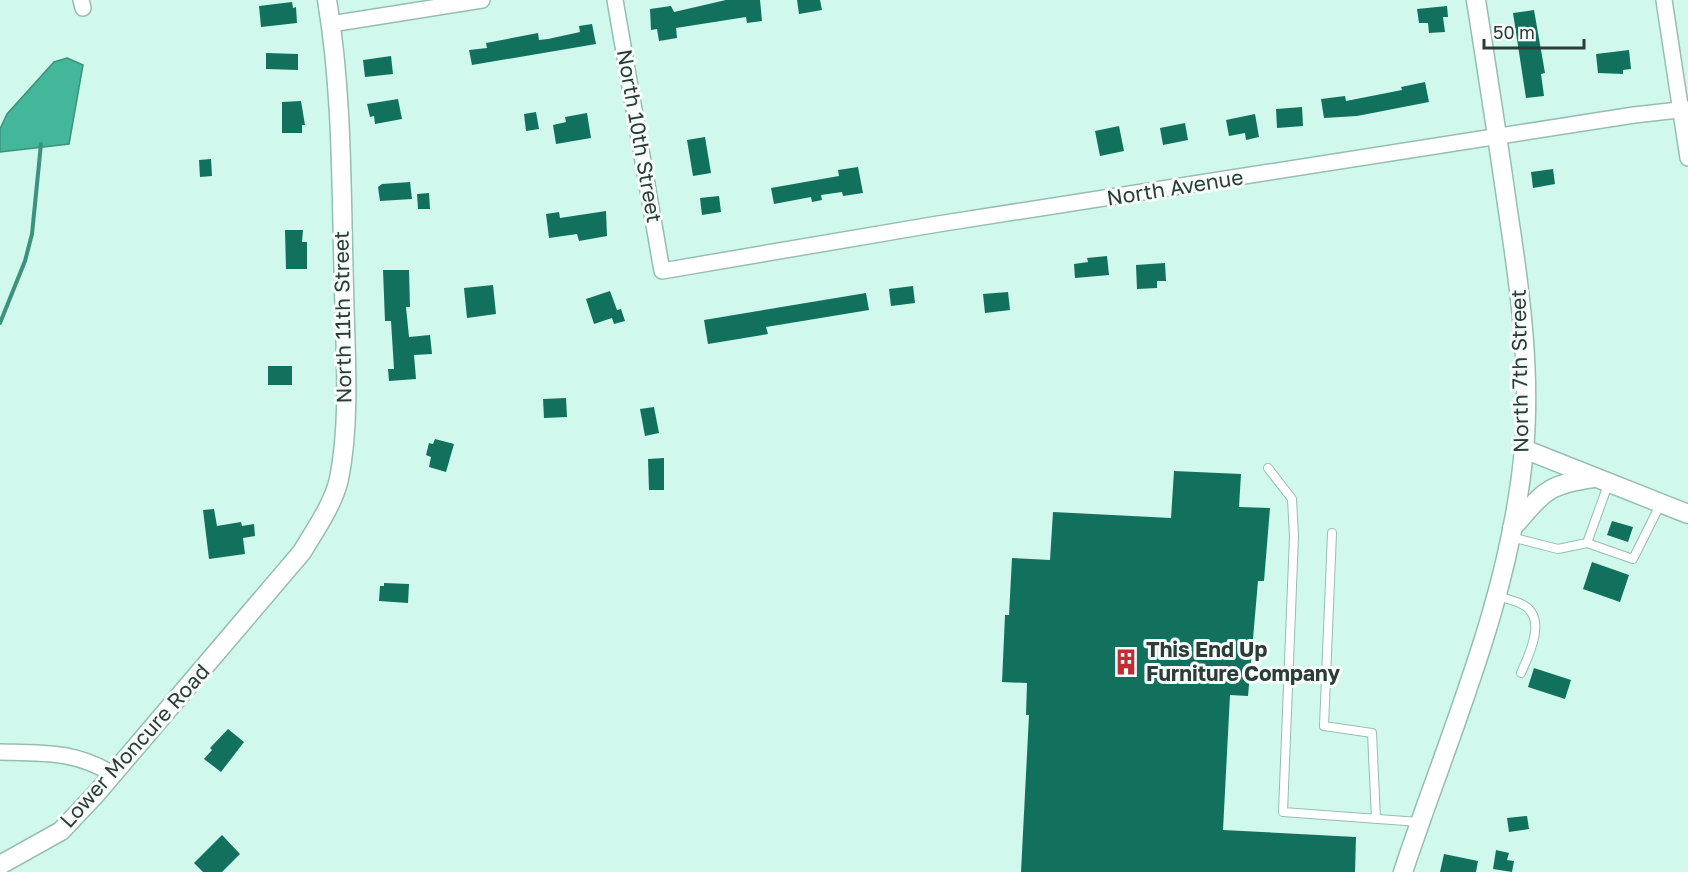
<svg xmlns="http://www.w3.org/2000/svg" width="1688" height="872" viewBox="0 0 1688 872" font-family="'Golos Text',sans-serif">
<style>
.water{fill:#44b79b;stroke:#3d927d;stroke-width:1.5}
.lines{fill:none;stroke-linecap:round;stroke-linejoin:round}
.stream{stroke:#3d927d;stroke-width:4}
.building{fill:#11715d}
.service-casing{stroke:#96bdb0;stroke-width:10}
.minor-casing{stroke:#96bdb0;stroke-width:18}
.tertiary-casing{stroke:#96bdb0;stroke-width:21}
.service{stroke:#fff;stroke-width:8}
.minor{stroke:#fff;stroke-width:15}
.tertiary{stroke:#fff;stroke-width:18}
.labels{text-anchor:middle;stroke-width:6;stroke-linejoin:round;paint-order:stroke}
.street-label{font-size:21px;fill:#2d3c37;stroke:#f6fdfb}
.poi-label{font-size:21px;font-weight:bold;fill:#2d3c37;stroke:#f6fdfb;text-anchor:start}
</style>
<rect width="100%" height="100%" fill="#d0f8ec"/>
<path class="water" d="M 67,58 L 83,65 L 69,144 L 0,152 L 0,129 L 7,114 L 54,62 Z"/>
<g class="lines">
<path class="stream" d="M 0,323 L 25,261 L 32,234 L 41,144"/>
</g>
<g class="building">
<path d="M 726,0 L 760,0 L 762,21 L 747,23 L 746,17 L 676,28 L 677,38 L 659,41 L 657,29 L 651,30 L 650,9 L 671,6 L 674,12 Z"/>
<path d="M 797,0 L 820,0 L 822,10 L 799,14 Z"/>
<path d="M 292,2 L 293,8 L 296,7 L 297,23 L 261,27 L 259,6 Z"/>
<path d="M 1447,6 L 1448,17 L 1443,17 L 1445,32 L 1429,33 L 1428,23 L 1419,23 L 1417,9 Z"/>
<path d="M 1534,10 L 1545,73 L 1541,74 L 1544,96 L 1526,98 L 1513,13 Z"/>
<path d="M 592,24 L 596,44 L 472,65 L 469,50 L 487,48 L 486,43 L 538,33 L 539,40 L 548,39 L 580,32 L 579,26 Z"/>
<path d="M 1629,50 L 1631,69 L 1623,70 L 1623,74 L 1598,73 L 1596,54 Z"/>
<path d="M 266,53 L 298,54 L 298,70 L 266,69 Z"/>
<path d="M 391,56 L 393,74 L 365,77 L 363,60 Z"/>
<path d="M 1425,82 L 1429,102 L 1357,116 L 1324,118 L 1321,99 L 1345,96 L 1346,101 L 1402,90 L 1401,87 Z"/>
<path d="M 398,99 L 402,119 L 375,124 L 374,116 L 370,117 L 367,104 Z"/>
<path d="M 301,101 L 305,125 L 302,125 L 302,133 L 282,133 L 282,102 Z"/>
<path d="M 1302,107 L 1303,126 L 1277,128 L 1276,109 Z"/>
<path d="M 536,112 L 539,129 L 526,131 L 524,114 Z"/>
<path d="M 587,113 L 591,138 L 556,144 L 553,125 L 566,122 L 565,117 Z"/>
<path d="M 1255,114 L 1259,137 L 1246,140 L 1245,133 L 1229,136 L 1226,120 Z"/>
<path d="M 1185,123 L 1188,140 L 1163,145 L 1160,128 Z"/>
<path d="M 1119,126 L 1124,151 L 1100,156 L 1095,131 Z"/>
<path d="M 705,137 L 711,173 L 693,176 L 687,140 Z"/>
<path d="M 211,159 L 212,176 L 200,177 L 199,160 Z"/>
<path d="M 858,167 L 863,193 L 843,196 L 842,192 L 821,195 L 822,200 L 812,202 L 811,197 L 774,204 L 771,188 L 839,176 L 838,170 Z"/>
<path d="M 1553,169 L 1555,184 L 1533,188 L 1531,172 Z"/>
<path d="M 410,182 L 412,199 L 380,201 L 378,187 L 382,184 Z"/>
<path d="M 429,193 L 430,209 L 418,209 L 417,194 Z"/>
<path d="M 719,196 L 721,212 L 702,215 L 700,198 Z"/>
<path d="M 606,211 L 607,236 L 579,241 L 577,234 L 549,238 L 546,214 L 559,212 L 560,218 Z"/>
<path d="M 285,230 L 303,230 L 302,242 L 307,242 L 307,269 L 286,269 Z"/>
<path d="M 1107,256 L 1109,275 L 1075,278 L 1074,264 L 1088,262 L 1087,258 Z"/>
<path d="M 1165,263 L 1166,281 L 1157,281 L 1157,288 L 1137,289 L 1136,265 Z"/>
<path d="M 383,270 L 409,270 L 410,307 L 406,307 L 409,337 L 430,335 L 432,354 L 414,355 L 416,379 L 389,381 L 388,369 L 394,369 L 391,321 L 385,321 Z"/>
<path d="M 493,285 L 496,314 L 467,318 L 464,288 Z"/>
<path d="M 913,286 L 915,303 L 891,306 L 889,289 Z"/>
<path d="M 610,291 L 617,310 L 621,309 L 625,321 L 614,324 L 612,318 L 594,324 L 586,299 Z"/>
<path d="M 1008,292 L 1010,310 L 985,313 L 983,294 Z"/>
<path d="M 866,293 L 869,310 L 766,327 L 768,334 L 708,344 L 704,320 Z"/>
<rect x="268" y="366" width="24" height="19"/>
<path d="M 566,398 L 567,417 L 544,418 L 543,399 Z"/>
<path d="M 654,407 L 659,433 L 645,436 L 640,409 Z"/>
<path d="M 435,439 L 454,444 L 446,472 L 429,467 L 431,457 L 426,455 L 429,443 L 433,444 Z"/>
<path d="M 664,458 L 664,490 L 649,490 L 648,459 Z"/>
<path d="M 1174,471 L 1241,474 L 1239,507 L 1270,508 L 1264,581 L 1258,581 L 1248,696 L 1230,695 L 1223,830 L 1356,837 L 1355,872 L 1021,872 L 1029,715 L 1026,715 L 1027,683 L 1002,682 L 1005,615 L 1009,615 L 1012,558 L 1050,560 L 1053,512 L 1171,518 Z"/>
<path d="M 214,509 L 217,526 L 241,522 L 242,526 L 254,524 L 255,536 L 243,538 L 245,554 L 209,559 L 203,510 Z"/>
<path d="M 1612,521 L 1633,527 L 1628,542 L 1607,535 Z"/>
<path d="M 1592,562 L 1629,575 L 1620,602 L 1583,589 Z"/>
<path d="M 384,583 L 409,584 L 408,603 L 379,601 L 380,586 L 384,586 Z"/>
<path d="M 1534,668 L 1571,680 L 1565,699 L 1528,687 Z"/>
<path d="M 228,729 L 244,742 L 221,772 L 204,759 L 212,750 L 210,748 Z"/>
<path d="M 1527,816 L 1529,829 L 1509,832 L 1507,818 Z"/>
<path d="M 222,835 L 240,854 L 222,872 L 203,872 L 194,863 Z"/>
<path d="M 1496,850 L 1509,853 L 1507,860 L 1514,861 L 1512,872 L 1493,869 Z"/>
<path d="M 1444,854 L 1478,861 L 1476,872 L 1440,872 Z"/>
</g>
<g class="lines">
<g class="service-casing">
<g id="service">
<path d="M 1268,468 L 1292,499 L 1294,536 L 1283,812 L 1419,822"/>
<path d="M 1332,533 L 1324,726 L 1372,733 L 1376,819"/>
<path d="M 1511,537 L 1558,549 L 1587,543 L 1633,559 L 1661,503"/>
<path d="M 1587,543 L 1609,482"/>
<path d="M 1498,596 C 1506,599 1518,601 1525,606 C 1547,620 1528,657 1521,673"/>
</g>
</g>
<g class="minor-casing">
<g id="minor">
<path d="M 81,0 L 83,8"/>
<path d="M 615,0 L 662,271 L 938,224 L 1634,115 L 1688,109"/>
<path d="M 1664,0 L 1688,158"/>
<path d="M 331,24 L 482,0"/>
<path d="M 0,752 C 44,753 76,751 114,775"/>
</g>
</g>
<g class="tertiary-casing">
<g id="tertiary">
<path d="M 1524,449 L 1688,514"/>
<path d="M 1512,528 C 1544,493 1544,485 1593,478"/>
<path d="M 0,865 L 61,831 L 96,794 L 302,552 C 315,530 333,505 339,479 C 351,419 345,348 344,287 C 341,192 343,95 327,0"/>
<path d="M 1403,872 C 1450,731 1510,600 1524,450 C 1531,371 1520,289 1508,211 C 1498,140 1487,70 1476,0"/>
</g>
</g>
<use href="#service" class="service"/>
<use href="#minor" class="minor"/>
<use href="#tertiary" class="tertiary"/>
</g>
<defs>
<g id="building-bare" transform="scale(2.07)"><path d="M-4-6H4V6H1V3H-1V6H-4ZM-2.5-4.3h1.7v1.8h-1.7ZM.8-4.3h1.7v1.8H.8ZM-2.5-1h1.7V.8h-1.7ZM.8-1h1.7V.8H.8Z" fill="#bd2d33" stroke="#f6fdfb" stroke-width="2.5" paint-order="stroke"/></g>
</defs>
<g fill-rule="evenodd">
<use href="#building-bare" x="1126" y="662"/>
</g>
<g class="labels">
<g class="street-label">
<text transform="translate(639 136) rotate(80)" y="7">North 10th Street</text>
<text transform="translate(1175 188) rotate(-9)" y="7">North Avenue</text>
<text transform="translate(343 317) rotate(-91)" y="7">North 11th Street</text>
<text transform="translate(1520 371) rotate(-91)" y="7">North 7th Street</text>
<text transform="translate(135 746) rotate(-48)" y="7">Lower Moncure Road</text>
</g>
<g class="poi-label">
<text x="1146" y="657">This End Up<tspan x="1146" dy="24">Furniture Company</tspan></text>
</g>
</g>
<path d="M1484 39v9h100v-9" fill="none" stroke="#2d3c37" stroke-width="3"/>
<text x="1493" y="39" font-size="18" fill="#2d3c37" stroke="#f6fdfb" stroke-width="4.5" paint-order="stroke">50 m</text>
</svg>
